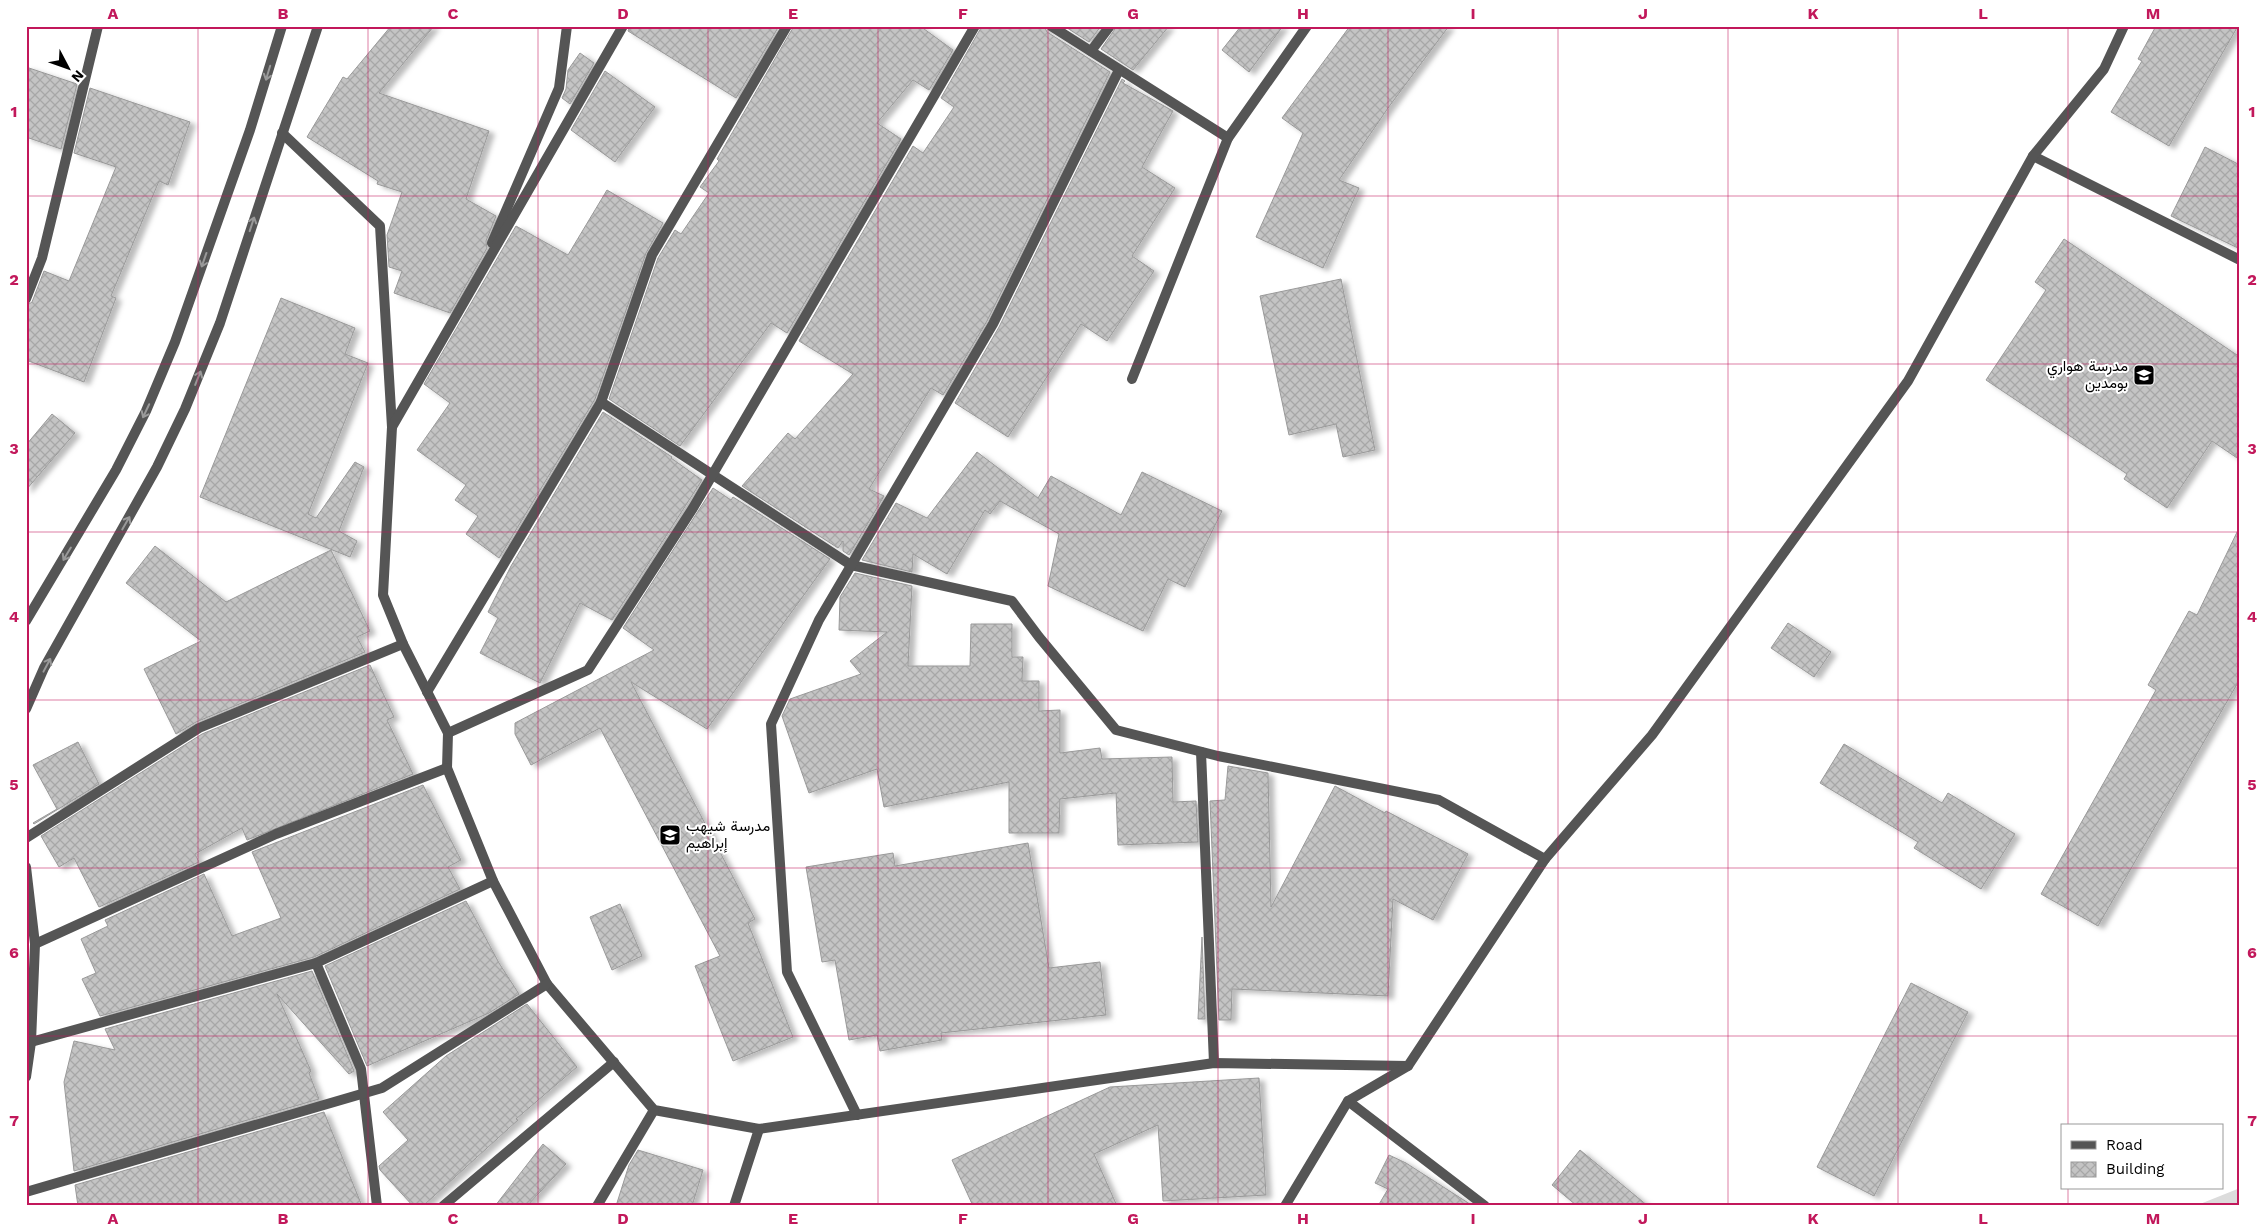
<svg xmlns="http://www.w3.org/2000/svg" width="2266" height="1232" viewBox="0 0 2266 1232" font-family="'Work Sans',Vazirmatn,sans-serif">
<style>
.pitch{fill:#dcdcdc}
.building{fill:url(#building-cross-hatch);stroke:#999;filter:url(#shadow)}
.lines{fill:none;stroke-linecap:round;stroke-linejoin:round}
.minor{stroke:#555;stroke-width:10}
.tertiary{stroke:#555;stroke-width:10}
.oneway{stroke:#999}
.grid{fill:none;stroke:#c2185b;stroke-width:1;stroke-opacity:0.55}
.labels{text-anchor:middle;stroke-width:4;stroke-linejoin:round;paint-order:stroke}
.poi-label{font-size:15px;fill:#000;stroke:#fff;text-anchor:end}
.neatline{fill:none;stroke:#c2185b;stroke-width:2}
.grid-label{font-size:16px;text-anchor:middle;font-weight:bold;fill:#c2185b}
</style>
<defs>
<pattern id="building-cross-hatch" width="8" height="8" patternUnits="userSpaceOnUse" patternTransform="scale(1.25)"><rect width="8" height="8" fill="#c4c4c4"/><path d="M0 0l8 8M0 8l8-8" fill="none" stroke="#a7a7a7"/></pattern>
<filter id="shadow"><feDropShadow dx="5.5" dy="3" stdDeviation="2.5" flood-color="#0004"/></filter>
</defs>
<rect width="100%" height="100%" fill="#fff"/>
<path class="pitch" d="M 2240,1188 L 2240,1206 L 2195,1206 Z"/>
<g class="building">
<path d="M 391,26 L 434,26 L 379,93 L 489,131 L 466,199 L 496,216 L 486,241 L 487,248 L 450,313 L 394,293 L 402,271 L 389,267 L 387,235 L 402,192 L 377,184 L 378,181 L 307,137 L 343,77 L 347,79 Z"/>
<path d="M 630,26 L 779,26 L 736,98 L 628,31 Z"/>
<path d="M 794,26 L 920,26 L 953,50 L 929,90 L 913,80 L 877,123 L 901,139 L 787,333 L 771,323 L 680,446 L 609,399 L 658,258 L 675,230 L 681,234 L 709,193 L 700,187 L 719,161 L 717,159 Z"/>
<path d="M 982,26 L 1044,26 L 1047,32 L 1110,72 L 987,321 L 943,395 L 931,388 L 869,489 L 884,496 L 849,555 L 843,551 L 843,541 L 838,548 L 742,486 L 788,433 L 795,439 L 853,374 L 799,341 L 913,146 L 923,153 L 954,107 L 941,98 Z"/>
<path d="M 1064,26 L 1101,26 L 1089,42 Z"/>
<path d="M 1117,26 L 1169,26 L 1133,70 L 1101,49 Z"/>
<path d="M 1241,26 L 1283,26 L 1249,72 L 1222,50 Z"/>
<path d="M 1350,26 L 1449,26 L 1388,108 L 1339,180 L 1359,188 L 1323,268 L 1256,237 L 1303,133 L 1282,118 Z"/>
<path d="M 2156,26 L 2238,26 L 2169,146 L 2111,112 L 2142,61 L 2138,59 Z"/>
<path d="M 580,53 L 594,63 L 570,104 L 562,98 L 566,89 L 568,70 Z"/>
<path d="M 26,67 L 77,84 L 61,149 L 26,137 Z"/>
<path d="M 605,71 L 655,107 L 615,162 L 571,130 Z"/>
<path d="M 1122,79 L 1125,81 L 1123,83 L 1173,111 L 1142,167 L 1175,188 L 1132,256 L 1154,271 L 1107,341 L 1081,324 L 1008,437 L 955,403 L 999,327 Z"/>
<path d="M 90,88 L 190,122 L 168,185 L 159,181 L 111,296 L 116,298 L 84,382 L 26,360 L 26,306 L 32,302 L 44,271 L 69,281 L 116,167 L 74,153 Z"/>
<path d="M 2205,147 L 2240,165 L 2240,249 L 2171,216 Z"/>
<path d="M 607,190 L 663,223 L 646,253 L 595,399 L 499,558 L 466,534 L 478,516 L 455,500 L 466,485 L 417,450 L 450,403 L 424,384 L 516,226 L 568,255 Z"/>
<path d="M 2064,239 L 2240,357 L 2240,460 L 2212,441 L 2167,508 L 2124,479 L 2127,474 L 1986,380 L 2046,290 L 2035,282 Z"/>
<path d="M 1341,279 L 1375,450 L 1343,457 L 1336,424 L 1289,435 L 1260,296 Z"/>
<path d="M 281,298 L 355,328 L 345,354 L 368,363 L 308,514 L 316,518 L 355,462 L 364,467 L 339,531 L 357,541 L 350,557 L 200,497 Z"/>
<path d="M 603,412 L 672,457 L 671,458 L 702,480 L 612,620 L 580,603 L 540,683 L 480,653 L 498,618 L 488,612 L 511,566 Z"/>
<path d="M 52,414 L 75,433 L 26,490 L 26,445 Z"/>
<path d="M 977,452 L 1038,498 L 1051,476 L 1121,515 L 1142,472 L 1222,511 L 1185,587 L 1168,579 L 1143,631 L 1048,586 L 1059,534 L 1000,501 L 990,514 L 985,510 L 947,574 L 913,554 L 912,572 L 862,560 L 896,503 L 927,518 Z"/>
<path d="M 713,488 L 731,500 L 733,497 L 830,559 L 707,729 L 631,682 L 755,919 L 748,923 L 793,1037 L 733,1061 L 695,966 L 720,956 L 600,728 L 531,765 L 515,734 L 515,723 L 654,650 L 623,628 Z"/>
<path d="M 2240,526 L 2240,679 L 2098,926 L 2041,894 L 2156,690 L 2148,685 L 2189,611 L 2197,615 Z"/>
<path d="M 155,546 L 226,602 L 331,550 L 370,631 L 357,637 L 365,652 L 196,722 L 176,734 L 144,669 L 201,641 L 126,583 Z"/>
<path d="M 855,573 L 912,586 L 908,666 L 970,666 L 971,624 L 1012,624 L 1012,657 L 1023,657 L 1022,681 L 1039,681 L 1039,711 L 1060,710 L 1060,753 L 1100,748 L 1102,759 L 1172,757 L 1173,802 L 1196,801 L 1198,842 L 1118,845 L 1116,793 L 1060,799 L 1059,833 L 1009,833 L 1009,782 L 884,807 L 877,769 L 809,793 L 782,716 L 790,699 L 861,674 L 850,661 L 887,632 L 839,630 L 840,597 Z"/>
<path d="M 1788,623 L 1831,652 L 1814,677 L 1771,648 Z"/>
<path d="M 370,665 L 394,717 L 387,720 L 413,774 L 247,840 L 242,828 L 195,854 L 199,862 L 99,907 L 74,858 L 59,867 L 41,836 L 202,734 Z"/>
<path d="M 78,742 L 99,784 L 34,824 L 33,823 L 57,809 L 33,765 Z"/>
<path d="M 1844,744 L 1942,803 L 1948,793 L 2015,834 L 1981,889 L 1914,848 L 1918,842 L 1820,783 Z"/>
<path d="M 1228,766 L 1268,773 L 1271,907 L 1335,786 L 1385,813 L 1386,811 L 1468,854 L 1433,920 L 1393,899 L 1388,996 L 1232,989 L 1231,1020 L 1219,1020 L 1210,801 L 1225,800 Z"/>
<path d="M 423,785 L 461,860 L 448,867 L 460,889 L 314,957 L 100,1016 L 82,979 L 96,973 L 81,939 L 108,926 L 105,920 L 204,874 L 232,936 L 281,918 L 252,852 Z"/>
<path d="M 1028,843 L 1049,968 L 1100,962 L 1106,1015 L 941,1033 L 942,1040 L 880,1051 L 877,1035 L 849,1040 L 835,960 L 822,962 L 806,867 L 893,853 L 895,866 Z"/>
<path d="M 466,901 L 499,963 L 519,994 L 489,1013 L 367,1066 L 325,966 Z"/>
<path d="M 620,904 L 642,956 L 612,970 L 590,917 Z"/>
<path d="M 1202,937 L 1205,1019 L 1198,1019 Z"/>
<path d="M 312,971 L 354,1071 L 349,1074 L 277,994 L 311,1071 L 309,1073 L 319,1099 L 74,1171 L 64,1082 L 74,1041 L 115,1050 L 105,1029 Z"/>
<path d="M 1911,983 L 1968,1012 L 1874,1196 L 1817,1167 Z"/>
<path d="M 527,1004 L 577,1067 L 516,1119 L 518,1120 L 423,1206 L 413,1206 L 380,1170 L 379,1166 L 408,1140 L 383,1112 L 446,1056 Z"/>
<path d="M 1259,1078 L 1266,1195 L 1163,1201 L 1158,1125 L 1094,1154 L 1117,1206 L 973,1206 L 952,1160 L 1110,1087 Z"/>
<path d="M 324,1112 L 362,1206 L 78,1206 L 75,1185 Z"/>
<path d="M 543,1144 L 566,1164 L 527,1206 L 495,1206 Z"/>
<path d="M 638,1150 L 703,1170 L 692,1206 L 616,1206 L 629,1165 Z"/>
<path d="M 1580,1150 L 1648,1206 L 1577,1206 L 1552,1185 Z"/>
<path d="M 1389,1155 L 1406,1163 L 1473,1206 L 1378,1206 L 1388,1189 L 1375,1183 Z"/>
</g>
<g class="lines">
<g class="minor">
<path d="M 1051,26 L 1228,138"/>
<path d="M 1091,51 L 1110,26"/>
<path d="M 282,133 L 380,226 L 392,427 L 383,595 L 403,644 L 448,733 L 447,768 L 493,881 L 547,984 L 654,1110 L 759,1129 L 1214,1063 L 1408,1066"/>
<path d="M 2033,156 L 2240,260"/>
<path d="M 492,243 L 559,88 L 567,26"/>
<path d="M 26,299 L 42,258 L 98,26"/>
<path d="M 1132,379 L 1228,138 L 1307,26"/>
<path d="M 601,402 L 851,565 L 1012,601 L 1039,637 L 1116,730 L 1218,756 L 1439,800 L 1545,859"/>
<path d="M 392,427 L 623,26"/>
<path d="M 427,692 L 601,402 L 652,255 L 787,26"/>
<path d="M 448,733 L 588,670 L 693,508 L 975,26"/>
<path d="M 1201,752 L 1214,1063"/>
<path d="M 26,838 L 199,728 L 403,644"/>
<path d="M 35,944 L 276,834 L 447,768"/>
<path d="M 316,963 L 361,1069 L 377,1206"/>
<path d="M 31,1042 L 316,963 L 493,881"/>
<path d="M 1348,1101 L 1485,1206"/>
<path d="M 857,1115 L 787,972 L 771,724 L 819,620 L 993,324 L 1119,70"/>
<path d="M 26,1192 L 382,1088 L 547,984"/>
<path d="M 443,1206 L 614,1062"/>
<path d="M 597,1206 L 654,1110"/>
<path d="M 734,1206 L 759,1129"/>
<path d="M 1285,1206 L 1348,1101 L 1408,1066 L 1545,859 L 1652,735 L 1908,381 L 2033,156 L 2104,69 L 2124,26"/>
</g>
<g class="tertiary">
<path d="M 26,621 L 116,470 L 146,411 L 175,342 L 250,130 L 282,26"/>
<path d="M 26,709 L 44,668 L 157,467 L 185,409 L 220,323 L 318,26"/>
<path d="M 26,867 L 35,944 L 31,1042 L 26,1077"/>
</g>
</g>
<defs><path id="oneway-shaft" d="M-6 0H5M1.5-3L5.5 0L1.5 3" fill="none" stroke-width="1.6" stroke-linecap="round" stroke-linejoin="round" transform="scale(1.25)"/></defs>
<g class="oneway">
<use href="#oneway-shaft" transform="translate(268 73) rotate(107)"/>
<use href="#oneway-shaft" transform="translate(252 224) rotate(-72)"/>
<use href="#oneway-shaft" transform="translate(204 260) rotate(109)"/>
<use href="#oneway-shaft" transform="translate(198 378) rotate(-68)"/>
<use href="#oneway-shaft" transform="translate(146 411) rotate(115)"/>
<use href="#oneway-shaft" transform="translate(126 523) rotate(-60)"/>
<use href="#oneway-shaft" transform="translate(67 554) rotate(121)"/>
<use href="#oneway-shaft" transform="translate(47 665) rotate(-62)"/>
</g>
<path class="grid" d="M 198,26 L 198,1206M 368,26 L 368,1206M 538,26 L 538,1206M 708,26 L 708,1206M 878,26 L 878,1206M 1048,26 L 1048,1206M 1218,26 L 1218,1206M 1388,26 L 1388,1206M 1558,26 L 1558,1206M 1728,26 L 1728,1206M 1898,26 L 1898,1206M 2068,26 L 2068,1126M 26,196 L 2240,196M 26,364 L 2240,364M 26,532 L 2240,532M 26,700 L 2240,700M 26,868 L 2240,868M 26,1036 L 2240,1036M 2068,1188 L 2068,1206"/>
<defs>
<g id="school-square" transform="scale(1.125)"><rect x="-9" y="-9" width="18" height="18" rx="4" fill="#000" stroke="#fff"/><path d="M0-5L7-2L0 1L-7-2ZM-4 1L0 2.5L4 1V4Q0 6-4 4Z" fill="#fff"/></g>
</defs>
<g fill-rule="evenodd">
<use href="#school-square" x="2144" y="375"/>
<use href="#school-square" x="670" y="835"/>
</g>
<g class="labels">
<g class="poi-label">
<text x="2128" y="371">مدرسة هواري<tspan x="2128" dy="17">بومدين</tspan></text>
<text x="686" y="831" text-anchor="start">مدرسة شيهب<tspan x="686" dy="17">إبراهيم</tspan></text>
</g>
</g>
<rect width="2266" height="1232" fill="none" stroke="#ffffff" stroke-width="55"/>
<rect x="2061" y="1124" width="162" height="65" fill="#ffffff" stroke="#999999"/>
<rect x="2071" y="1141" width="25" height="8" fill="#555555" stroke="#999999"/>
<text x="2106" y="1150" font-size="15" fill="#000000">Road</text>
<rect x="2071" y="1162" width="25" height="15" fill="url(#building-cross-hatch)" stroke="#999999"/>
<text x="2106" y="1174" font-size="15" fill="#000000">Building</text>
<g transform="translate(68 68) rotate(131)" stroke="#ffffff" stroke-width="4" paint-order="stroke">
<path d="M0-4L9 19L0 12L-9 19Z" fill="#000000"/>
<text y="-8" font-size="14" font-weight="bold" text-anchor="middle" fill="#000000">N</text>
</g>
<rect x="28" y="28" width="2210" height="1176" class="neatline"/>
<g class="grid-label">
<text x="113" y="19">A</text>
<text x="283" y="19">B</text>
<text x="453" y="19">C</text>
<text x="623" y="19">D</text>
<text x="793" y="19">E</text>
<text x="963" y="19">F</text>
<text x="1133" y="19">G</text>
<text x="1303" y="19">H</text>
<text x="1473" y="19">I</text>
<text x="1643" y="19">J</text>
<text x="1813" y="19">K</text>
<text x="1983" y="19">L</text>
<text x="2153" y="19">M</text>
<text x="14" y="117">1</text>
<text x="2252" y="117">1</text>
<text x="14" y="285">2</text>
<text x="2252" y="285">2</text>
<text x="14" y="454">3</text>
<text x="2252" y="454">3</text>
<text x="14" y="622">4</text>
<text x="2252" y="622">4</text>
<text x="14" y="790">5</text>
<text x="2252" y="790">5</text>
<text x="14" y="958">6</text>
<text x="2252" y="958">6</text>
<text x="14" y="1126">7</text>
<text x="2252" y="1126">7</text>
<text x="113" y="1224">A</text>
<text x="283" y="1224">B</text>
<text x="453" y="1224">C</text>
<text x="623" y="1224">D</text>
<text x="793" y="1224">E</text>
<text x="963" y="1224">F</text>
<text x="1133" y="1224">G</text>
<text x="1303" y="1224">H</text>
<text x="1473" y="1224">I</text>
<text x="1643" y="1224">J</text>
<text x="1813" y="1224">K</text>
<text x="1983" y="1224">L</text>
<text x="2153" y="1224">M</text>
</g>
</svg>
